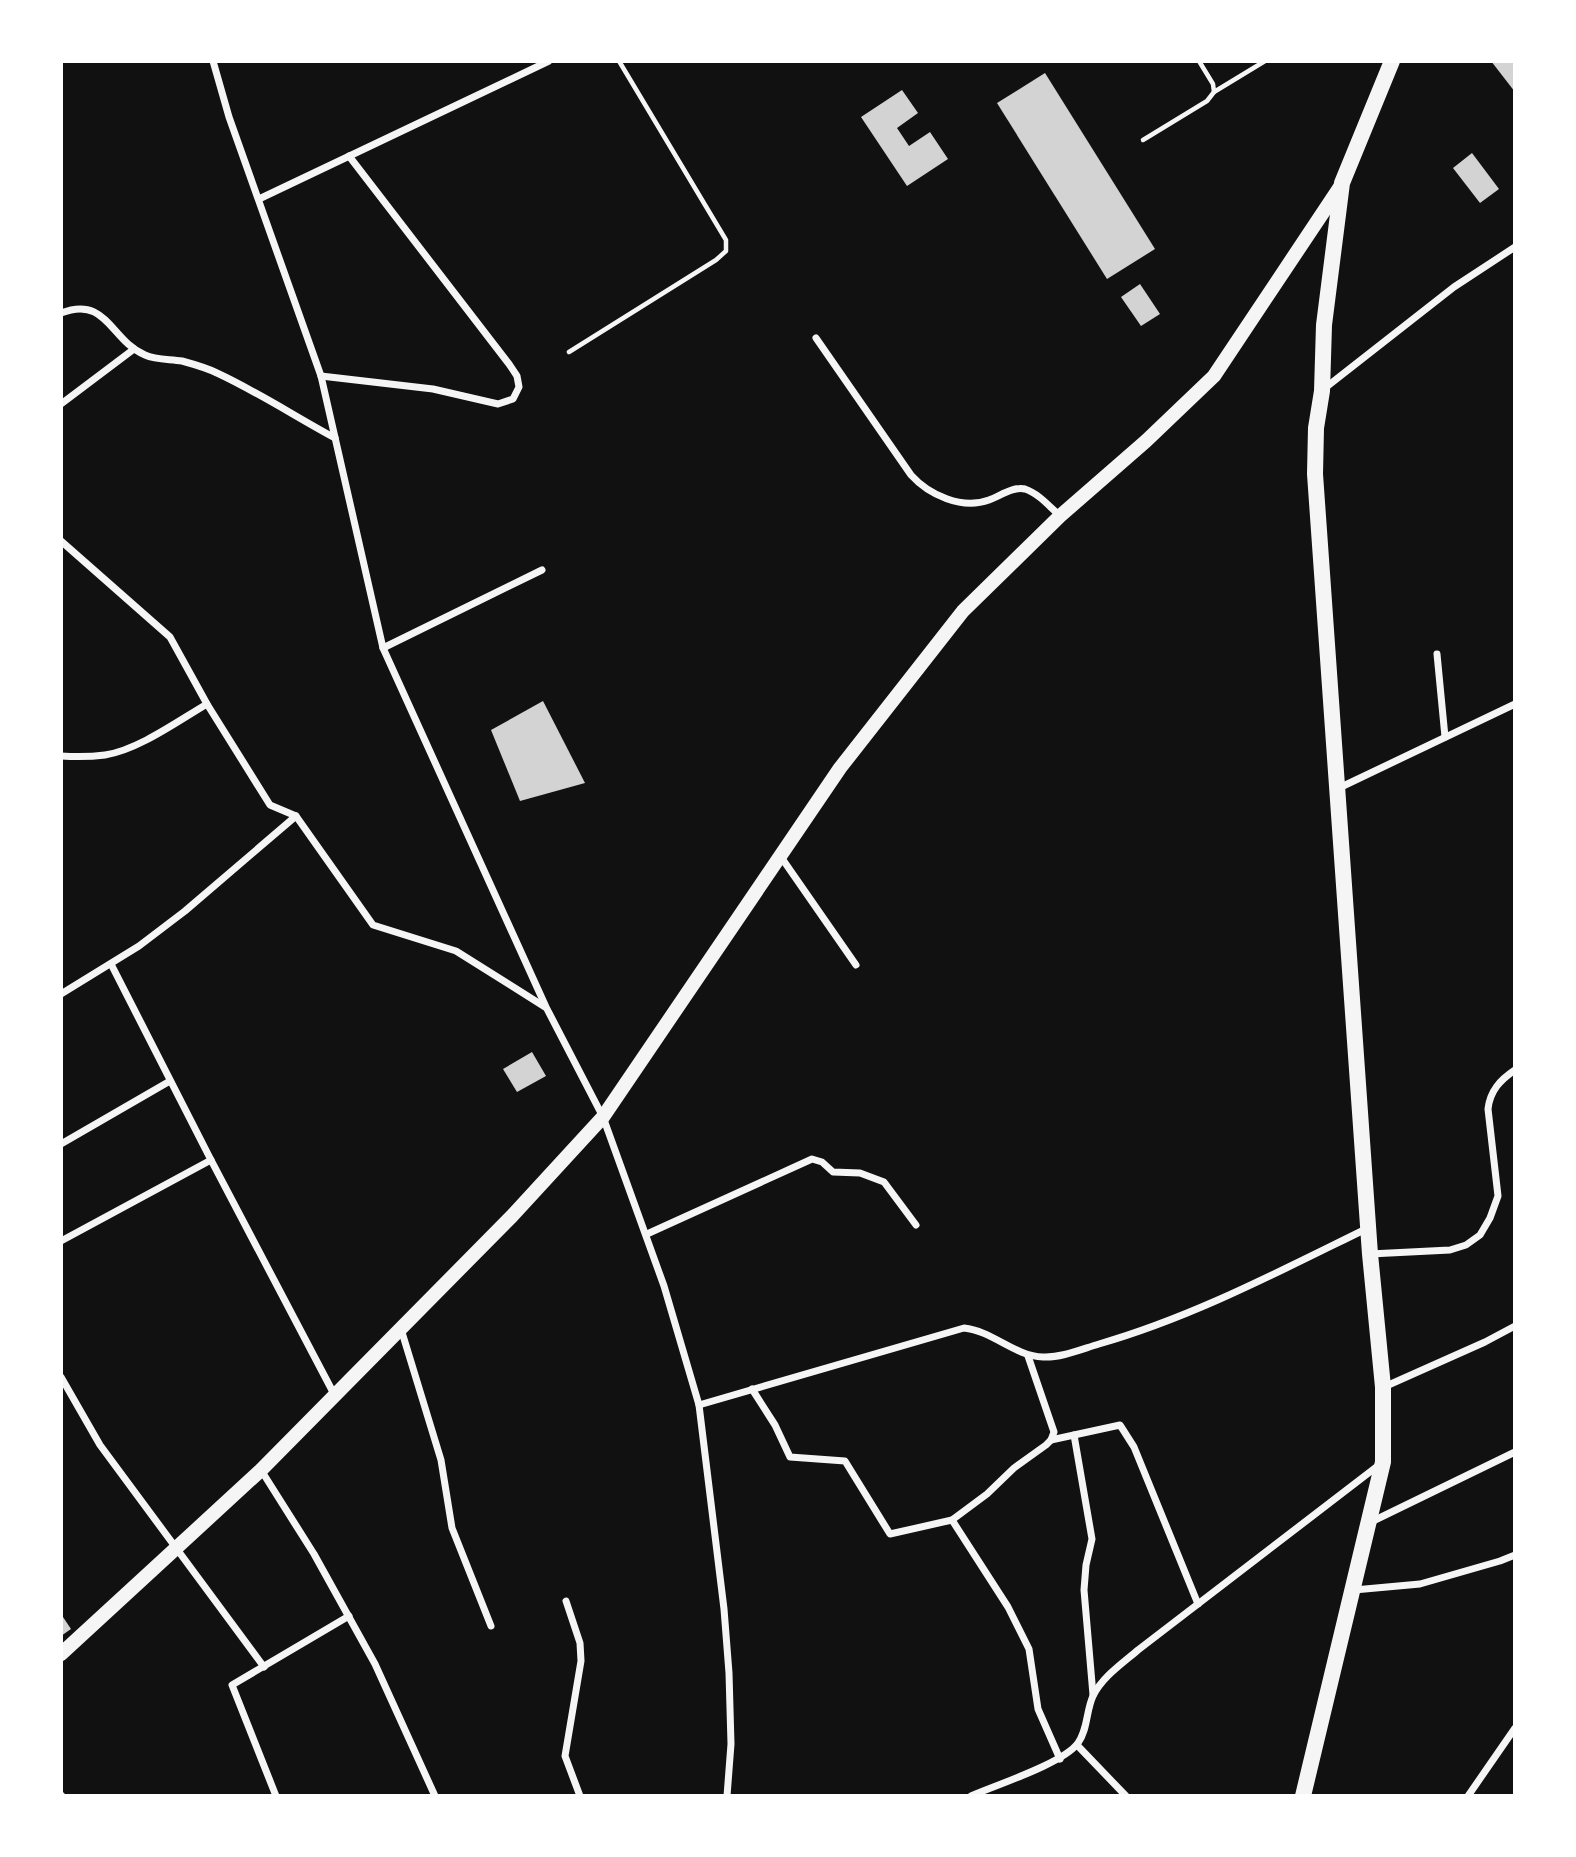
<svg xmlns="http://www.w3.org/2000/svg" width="1576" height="1857" viewBox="0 0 1576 1857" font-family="Arial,sans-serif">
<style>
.building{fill:#d3d3d3}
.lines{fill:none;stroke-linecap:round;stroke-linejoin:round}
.service{stroke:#f5f5f5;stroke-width:4.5}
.minor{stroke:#f5f5f5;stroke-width:7}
.secondary{stroke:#f5f5f5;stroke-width:14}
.primary{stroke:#f5f5f5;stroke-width:16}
</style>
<rect width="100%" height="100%" fill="#111"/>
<g class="building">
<path d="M 1491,61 L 1515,61 L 1515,92 Z"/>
<path d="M 1045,73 L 1155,249 L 1107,279 L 997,103 Z"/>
<path d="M 902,90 L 918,113 L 897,128 L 909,146 L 930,132 L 948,159 L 907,186 L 861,117 Z"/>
<path d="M 1472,153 L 1499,189 L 1480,203 L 1453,168 Z"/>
<path d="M 1140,284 L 1160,314 L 1141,326 L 1121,297 Z"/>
<path d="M 543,701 L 585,783 L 520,801 L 491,730 Z"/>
<path d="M 532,1052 L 546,1076 L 517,1092 L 503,1069 Z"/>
<path d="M 61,1614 L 71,1629 L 61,1636 Z"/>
</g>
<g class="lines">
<g class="service">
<path d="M 1214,92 L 1265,61"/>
<path d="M 1143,140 L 1207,101 L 1214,92 L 1213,84 L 1199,61"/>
<path d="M 569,352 L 716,260 L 726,251 L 726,240 L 619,61"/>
</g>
<g class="minor">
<path d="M 213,61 L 229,117 L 321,376 L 383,648 L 546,1007 L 603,1117 L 664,1286 L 699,1405 L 724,1609 L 729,1673 L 731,1744 L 727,1796"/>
<path d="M 259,199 L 549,61"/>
<path d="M 61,313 C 107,295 110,340 145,355 C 156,360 170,359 182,361 C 193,364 207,368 217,373 C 258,392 296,417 335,438"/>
<path d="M 816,338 L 911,475 C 929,495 962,510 989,500 C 1000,496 1014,486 1025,489 C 1038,493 1050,507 1060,516"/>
<path d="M 321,376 L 433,389 L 498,404 L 513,399 L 519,387 L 517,376 L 509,364 L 349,156"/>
<path d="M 1325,388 L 1454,287 L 1515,247"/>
<path d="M 61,404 L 134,349"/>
<path d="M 61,541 L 170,637 L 207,704 L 270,805 L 296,816 L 373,925 L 456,951 L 545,1007"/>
<path d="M 383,648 L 542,570"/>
<path d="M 1437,654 L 1445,737"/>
<path d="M 61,756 C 76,757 90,757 105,755 C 138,750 178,721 207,704"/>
<path d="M 1339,788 L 1515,704"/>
<path d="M 781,857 L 856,965"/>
<path d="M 111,964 L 211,1160 L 334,1394"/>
<path d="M 61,994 L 139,946 L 185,911 L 296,816"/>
<path d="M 61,1144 L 170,1081"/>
<path d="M 647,1234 L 812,1159 L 822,1162 L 833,1172 L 860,1173 L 884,1182 L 916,1225"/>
<path d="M 61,1241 L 211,1160"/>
<path d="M 1370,1254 L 1450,1250 L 1466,1245 L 1480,1235 L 1490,1218 L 1498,1196 L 1488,1109 C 1490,1091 1500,1080 1515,1070"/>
<path d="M 401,1329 L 441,1460 L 452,1528 L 491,1626"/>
<path d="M 61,1377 L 100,1445 L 264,1667"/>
<path d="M 1384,1387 L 1485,1342 L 1515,1326"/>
<path d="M 752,1389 L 775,1425 L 790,1457 L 845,1461 L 890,1534 L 952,1520 L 987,1494 L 1014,1468 L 1046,1445 L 1051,1440 L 1054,1432 L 1028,1356"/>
<path d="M 699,1405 L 964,1328 C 993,1331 1014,1356 1043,1357 C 1061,1358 1082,1349 1099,1344 C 1193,1317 1280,1271 1368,1228"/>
<path d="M 1074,1435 L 1092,1539 L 1086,1565 L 1084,1590 L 1093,1695"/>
<path d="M 1051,1440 L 1120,1425 L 1134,1447 L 1198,1604"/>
<path d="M 261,1470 L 314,1554 L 375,1664 L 435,1796"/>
<path d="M 952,1520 L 1008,1607 L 1029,1649 L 1038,1709 L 1060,1759"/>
<path d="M 1371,1522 L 1515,1452"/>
<path d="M 1354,1590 L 1420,1584 L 1500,1561 L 1515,1555"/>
<path d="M 566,1601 L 580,1643 L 581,1661 L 565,1756 L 580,1796"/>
<path d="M 1077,1745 L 1126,1796"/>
<path d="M 61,1795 L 62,1796"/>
<path d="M 276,1796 L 232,1685 L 349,1616"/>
<path d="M 971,1796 C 996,1785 1064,1763 1078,1743 C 1088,1729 1086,1711 1093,1696 C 1102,1677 1123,1663 1138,1650 L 1379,1465"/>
<path d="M 1468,1796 L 1515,1728"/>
</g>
<path class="secondary" d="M 61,1654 L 261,1470 L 512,1216 L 603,1117 L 840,768 L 963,611 L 1060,516 L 1146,441 L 1214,376 L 1342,184"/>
<path class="primary" d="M 1303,1796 L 1383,1462 L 1383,1387 L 1370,1254 L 1315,474 L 1316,428 L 1322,391 L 1324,325 L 1342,183 L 1392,61"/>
</g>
<rect width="1576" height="1857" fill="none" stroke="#ffffff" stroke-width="126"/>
</svg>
